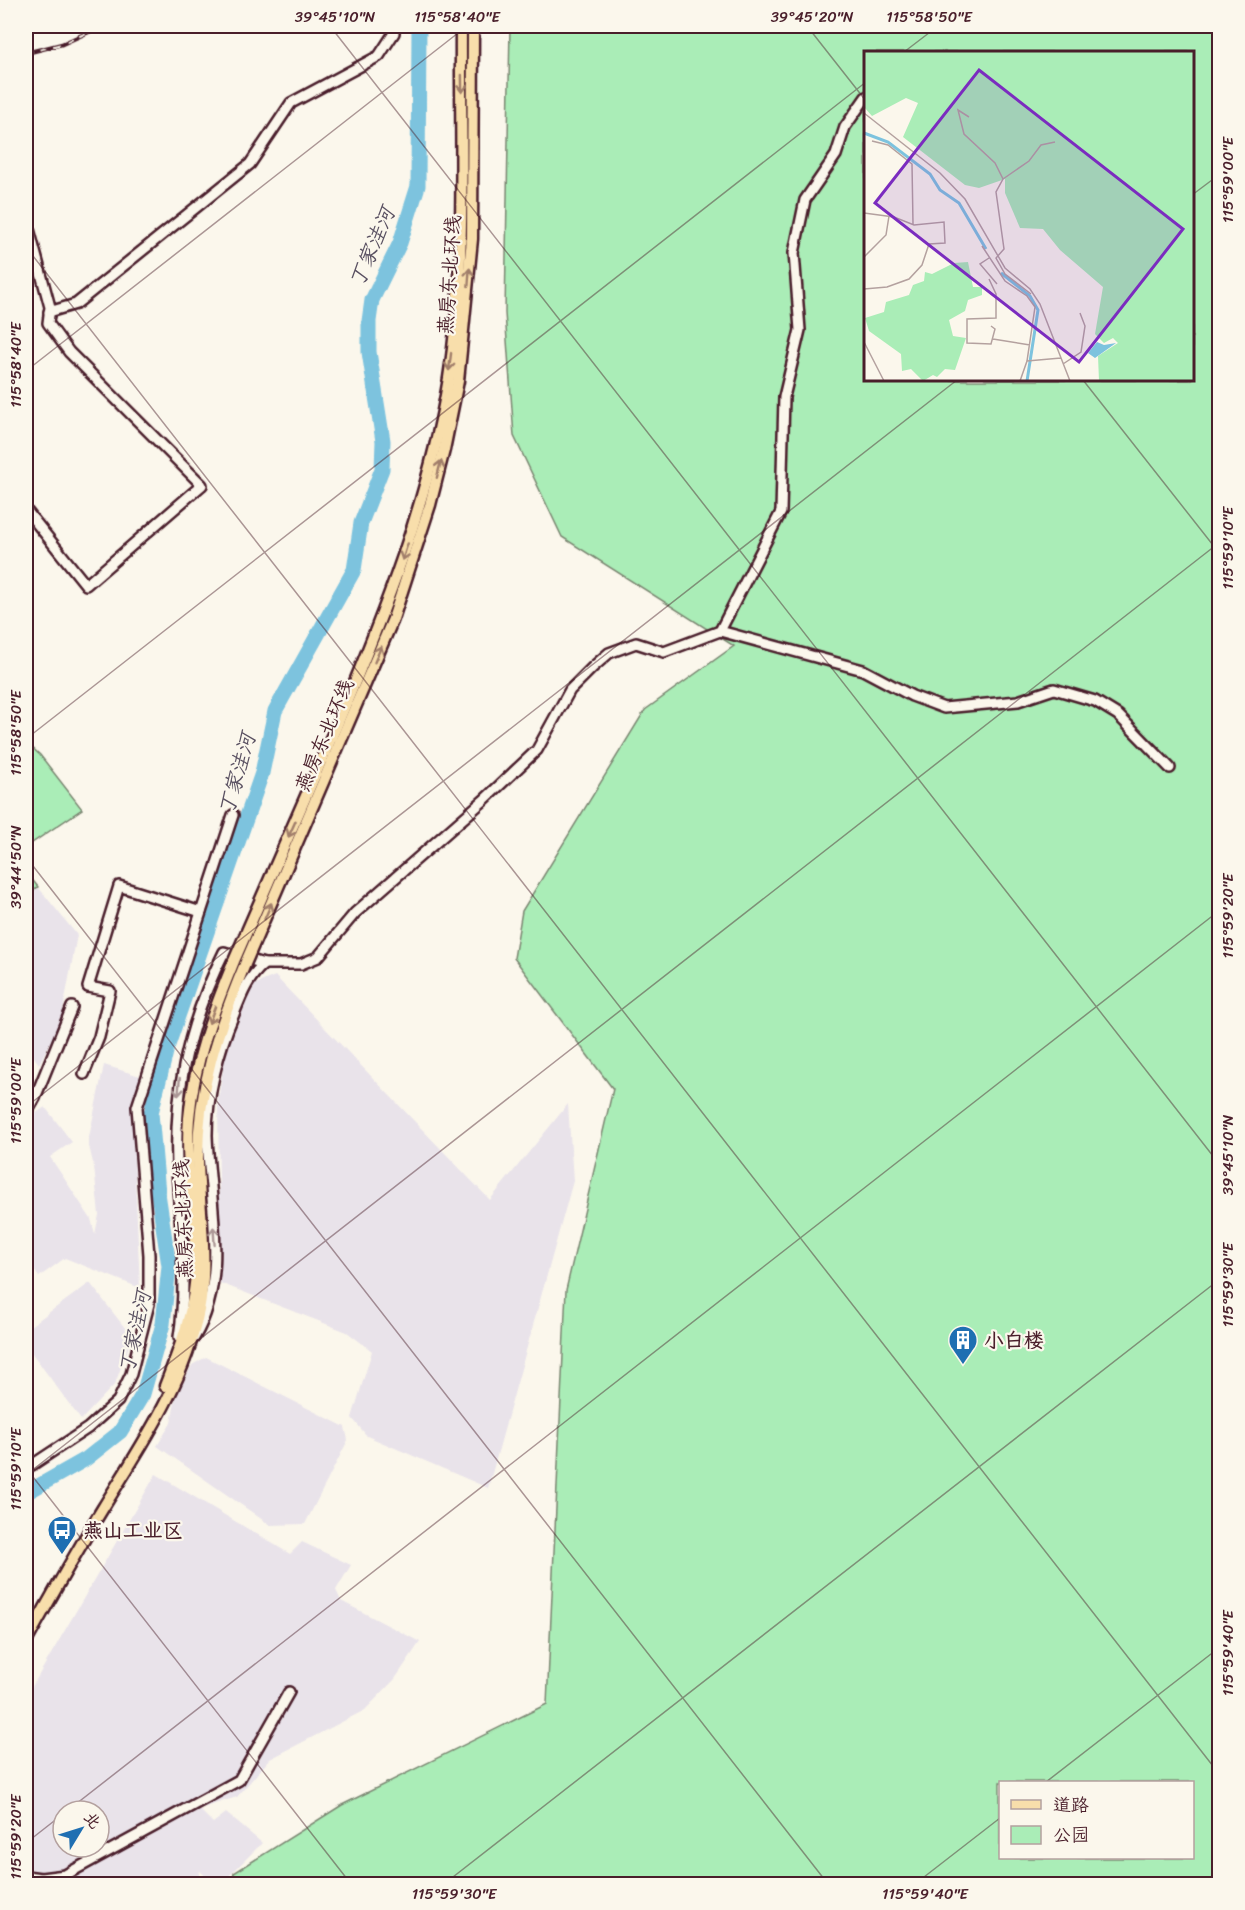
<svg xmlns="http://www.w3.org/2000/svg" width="1245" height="1910" viewBox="0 0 1245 1910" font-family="Sriracha,'LXGW WenKai TC',sans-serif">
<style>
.built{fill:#e9e3ea;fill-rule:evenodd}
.green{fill:#aaedb7;stroke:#7a8671;stroke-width:1.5;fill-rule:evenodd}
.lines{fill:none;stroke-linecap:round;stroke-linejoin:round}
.river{stroke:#7dc3de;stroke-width:15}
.minor-casing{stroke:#4a1f2b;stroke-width:14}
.major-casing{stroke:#4a1f2b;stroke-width:15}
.minor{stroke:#fbf7ec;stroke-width:9}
.major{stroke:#f8deab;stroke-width:10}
.rail-casing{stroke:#4a1f2b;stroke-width:4.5}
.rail{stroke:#fbf7ec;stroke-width:2;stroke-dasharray:7;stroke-linecap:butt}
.major-bridge-casing{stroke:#4a1f2b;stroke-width:15;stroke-linecap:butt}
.major-bridge{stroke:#f8deab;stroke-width:10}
.oneway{stroke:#a17e6b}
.oneway2{stroke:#ab9695}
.ticks{fill:none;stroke:#4a1f2b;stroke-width:1.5;stroke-opacity:0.45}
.labels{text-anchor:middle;stroke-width:4.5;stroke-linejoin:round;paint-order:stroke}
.street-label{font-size:20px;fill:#4a1f2b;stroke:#fbf7ec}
.poi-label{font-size:20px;font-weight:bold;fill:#4a1f2b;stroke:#fbf7ec;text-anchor:start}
.water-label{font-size:21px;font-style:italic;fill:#595061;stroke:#fbf7ec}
.inset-river{fill:none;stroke:#7dc3de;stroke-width:3}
.inset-road{fill:none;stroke:#b4a19f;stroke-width:1.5}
.view{fill:#7b2cbf;fill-opacity:0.15;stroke:#7b2cbf;stroke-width:3}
.inset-edge{fill:none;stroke:#4a1f2b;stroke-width:3}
.neatline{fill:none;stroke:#4a1f2b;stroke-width:2}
.ticks-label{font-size:15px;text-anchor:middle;fill:#4a1f2b}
</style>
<rect width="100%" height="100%" fill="#fbf7ec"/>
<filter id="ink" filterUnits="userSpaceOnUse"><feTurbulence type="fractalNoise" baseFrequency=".0167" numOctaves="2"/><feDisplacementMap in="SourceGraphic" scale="12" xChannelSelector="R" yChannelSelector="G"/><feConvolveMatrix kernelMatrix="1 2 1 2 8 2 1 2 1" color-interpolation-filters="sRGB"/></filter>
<g filter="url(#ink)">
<g class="built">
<path d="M 38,887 L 77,935 L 61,1021 L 39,1064 L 26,1046 L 26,897 Z"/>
<path d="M 275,976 L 490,1200 L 568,1104 L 573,1181 L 488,1488 L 367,1436 L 352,1418 L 372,1351 L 347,1332 L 220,1283 L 218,1100 L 226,1051 L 251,986 Z"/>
<path d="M 104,1065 L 140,1076 L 132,1108 L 140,1288 L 65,1258 L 39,1277 L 26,1259 L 26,1131 L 28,1129 L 26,1120 L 45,1107 L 72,1142 L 50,1157 L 91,1219 L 95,1234 L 99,1215 L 94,1167 L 88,1142 Z"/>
<path d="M 26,1073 L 33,1083 L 31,1098 L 26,1105 Z"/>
<path d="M 90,1283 L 132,1337 L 115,1384 L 81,1420 L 26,1345 L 26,1329 Z"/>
<path d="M 206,1357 L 345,1427 L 348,1440 L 305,1524 L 270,1525 L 157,1446 L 171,1423 L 176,1397 L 192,1365 Z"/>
<path d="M 156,1474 L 290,1554 L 302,1542 L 351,1565 L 336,1590 L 341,1601 L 420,1642 L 395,1679 L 365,1710 L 270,1759 L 237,1797 L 199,1809 L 213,1823 L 226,1813 L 262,1843 L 222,1883 L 214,1884 L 200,1871 L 196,1884 L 26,1884 L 26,1697 ZM 63,1811 L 99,1811 L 99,1847 L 63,1847 Z"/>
</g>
<g class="green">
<path d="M 510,26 L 1219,26 L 1219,1884 L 232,1884 L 234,1873 L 342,1805 L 547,1704 L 566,1290 L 613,1089 L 514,958 L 522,911 L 645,710 L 734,646 L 562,537 L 514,436 L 505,313 ZM 866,52 L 1192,52 L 1192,380 L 866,380 ZM 1000,1782 L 1192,1782 L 1192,1858 L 1000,1858 Z"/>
<path d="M 26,742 L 40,755 L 82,809 L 26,847 Z"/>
<path d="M 26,872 L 38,887 L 26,897 Z"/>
</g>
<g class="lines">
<path class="river" d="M 26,1493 L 86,1459 L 120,1432 L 143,1394 L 163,1324 L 169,1266 L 158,1193 L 151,1113 L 167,1048 L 262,773 L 275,711 L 354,570 L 361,523 L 382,469 L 383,441 L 369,352 L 369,321 L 372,300 L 400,243 L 418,186 L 419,26"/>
<g class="minor-casing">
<g id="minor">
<path d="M 26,218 L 50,307 L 48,323 L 69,352 L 202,485 L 86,585 L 26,510"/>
<path d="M 49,312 L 76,304 L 250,164 L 291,103 L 379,56 L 394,33 L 394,26"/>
<path d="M 720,631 L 863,670 L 912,696 L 944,708 L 1018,701 L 1054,689 L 1095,701 L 1118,715 L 1170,768"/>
<path d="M 84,1074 L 99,1037 L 110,991 L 88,987 L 119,886 L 201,912"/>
<path d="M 26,1114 L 35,1098 L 72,1007"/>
<path d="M 179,1337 C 187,1287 181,1237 178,1186 C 172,1099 185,1030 224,952 L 264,964 L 301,964 L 318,957 L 355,913 L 483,801 L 537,750 L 570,690 L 593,667 L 609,653 L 636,643 L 664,652 L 720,631 L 781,512 L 784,397 L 800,330 L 794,253 L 805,200 L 836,155 L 845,127 L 866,97"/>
<path d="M 194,1338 C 230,1278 209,1200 207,1135 C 207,1095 218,1051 234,1014 C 241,996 248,977 264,964"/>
<path d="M 26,1469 L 88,1428 L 118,1401 L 131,1374 L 149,1304 L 149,1255 L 137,1107 L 233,815"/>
<path d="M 26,1876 L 41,1878 L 65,1875 L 239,1780 L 289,1692"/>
</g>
</g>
<g class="major-casing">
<g id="major">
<path d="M 165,1386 C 180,1348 197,1304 196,1263 C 195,1214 185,1166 189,1118 C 194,1062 213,1012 234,961"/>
<path d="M 26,1642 C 51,1597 76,1552 103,1508 C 141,1446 185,1383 199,1310 C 209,1259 199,1211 198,1161 C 197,1090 218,1029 245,964"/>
</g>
</g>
<use href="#minor" class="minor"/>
<use href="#major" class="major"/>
<g class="rail-casing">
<path id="rail" d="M 26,53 L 62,44 L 102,26"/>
</g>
<use href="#rail" class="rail"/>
<g class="major-bridge-casing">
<g id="major-bridge">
<path d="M 234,961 C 268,883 302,805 336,727 C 384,614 429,500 449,378 C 467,261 460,143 461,26"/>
<path d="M 245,964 L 393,619 L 430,505 L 444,450 L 458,381 L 472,239 L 473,26"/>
</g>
</g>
<use href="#major-bridge" class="major-bridge"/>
</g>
<defs><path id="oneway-shaft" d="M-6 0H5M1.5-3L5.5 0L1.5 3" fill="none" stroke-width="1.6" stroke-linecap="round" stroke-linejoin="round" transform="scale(1.5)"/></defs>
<g class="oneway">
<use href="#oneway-shaft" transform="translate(462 84) rotate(89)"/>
<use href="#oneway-shaft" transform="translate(469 277) rotate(-86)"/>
<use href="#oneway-shaft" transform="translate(450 362) rotate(97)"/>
<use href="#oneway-shaft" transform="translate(439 469) rotate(-76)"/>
<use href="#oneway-shaft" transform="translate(405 552) rotate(108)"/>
<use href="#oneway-shaft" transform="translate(378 654) rotate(-67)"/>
<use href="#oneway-shaft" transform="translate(292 829) rotate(114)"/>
<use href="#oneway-shaft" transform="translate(268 911) rotate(-67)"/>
<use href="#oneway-shaft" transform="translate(212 1015) rotate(110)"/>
</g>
<g class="oneway2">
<use href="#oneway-shaft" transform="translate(179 1087) rotate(95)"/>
<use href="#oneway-shaft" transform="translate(214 1236) rotate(-94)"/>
</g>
</g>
<path class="ticks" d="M 330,26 L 1220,1165M 807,26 L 866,101M 904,52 L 938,26M 1192,195 L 1220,174M 26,247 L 1220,1775M 26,371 L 467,26M 1083,380 L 1220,554M 26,739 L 866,82M 26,857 L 828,1884M 26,1107 L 957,380M 26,1468 L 351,1884M 26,1475 L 1220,542M 1046,1782 L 1220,1647M 67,1811 L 1220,910M 26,1843 L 63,1814M 444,1884 L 1220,1279M 915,1884 L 1000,1818"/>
<defs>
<g id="building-pin" transform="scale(1.5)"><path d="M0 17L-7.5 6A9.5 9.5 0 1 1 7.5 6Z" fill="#1f6fb2" stroke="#fbf7ec"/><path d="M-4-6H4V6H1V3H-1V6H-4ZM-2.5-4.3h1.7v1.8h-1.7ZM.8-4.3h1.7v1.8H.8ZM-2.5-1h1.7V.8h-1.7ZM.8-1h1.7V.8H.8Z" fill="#fff"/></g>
<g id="bus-pin" transform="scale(1.5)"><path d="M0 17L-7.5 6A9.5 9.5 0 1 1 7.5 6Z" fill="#1f6fb2" stroke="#fbf7ec"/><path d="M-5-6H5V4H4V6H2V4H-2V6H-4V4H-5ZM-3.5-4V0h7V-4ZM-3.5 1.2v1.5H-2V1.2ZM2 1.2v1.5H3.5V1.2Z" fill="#fff"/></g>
</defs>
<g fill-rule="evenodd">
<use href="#building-pin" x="963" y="1340"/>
<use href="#bus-pin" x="62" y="1530"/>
</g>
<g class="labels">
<g class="street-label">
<text transform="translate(449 275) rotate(-86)" y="7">燕房东北环线</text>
<text transform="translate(324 735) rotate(-67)" y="7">燕房东北环线</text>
<text transform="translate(183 1219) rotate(-92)" y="7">燕房东北环线</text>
</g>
<g class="poi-label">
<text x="984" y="1347">小白楼</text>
<text x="83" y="1537">燕山工业区</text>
</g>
<g class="water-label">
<text transform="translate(372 247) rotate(-67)" y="7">丁家洼河</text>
<text transform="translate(237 774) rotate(-74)" y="7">丁家洼河</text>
<text transform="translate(135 1332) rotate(-78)" y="7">丁家洼河</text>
</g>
</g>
<g transform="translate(864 51)">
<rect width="330" height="330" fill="#fbf7ec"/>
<path d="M 0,0 L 330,0 L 330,330 L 235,330 L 234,305 L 254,292 L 249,287 L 240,292 L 231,283 L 239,236 L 196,199 L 179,178 L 156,177 L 141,142 L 141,128 L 115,137 L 101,134 L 39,86 L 54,52 L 42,47 L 8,65 L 0,56 ZM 104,211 L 109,236 L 118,236 L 118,244 L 104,249 L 101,260 L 85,269 L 89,285 L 102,287 L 91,319 L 81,318 L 73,326 L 69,324 L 59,330 L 47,318 L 38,320 L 37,303 L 5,280 L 1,267 L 20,261 L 22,251 L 45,244 L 49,234 L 60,230 L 61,221 L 68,223 L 90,212 Z" fill="#aaedb7"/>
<path d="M 233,291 L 240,294 L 252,292 L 231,307 L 224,302 Z" fill="#7dc3de"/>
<path class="inset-river" d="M 0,82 L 24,91 L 66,123 L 76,139 L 95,152 L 122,198M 137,222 L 166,245 L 174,259 L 163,330"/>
<path class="inset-road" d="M 0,62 L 76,122 L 101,148 L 141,217 L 166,238 L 176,253 L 206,330M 105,66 L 94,59 L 100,83 L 131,112 L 139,128 L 132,141 L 140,198 L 132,207 L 141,223 L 167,243M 8,90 L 24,94 L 48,113 L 49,173M 139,128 L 165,110 L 177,94 L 191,91M 0,162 L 30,166 L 50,174 L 80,171 L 81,192 L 65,193 L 58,214 L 45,228 L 23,236 L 0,238M 118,195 L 141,230 L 163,245 L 171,256 L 163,310 L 156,330M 0,206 L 22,184 L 25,165M 125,207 L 116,213 L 133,233M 125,228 L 132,243 L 132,267 L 103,268 L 103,292 L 127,293 L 131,278 L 127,275M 129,288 L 166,294M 0,291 L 20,330M 163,310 L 197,307M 199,313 L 217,301 L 221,275 L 216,262"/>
<path class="view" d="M 115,19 L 319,178 L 215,311 L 11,152 Z"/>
<rect width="330" height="330" class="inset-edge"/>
</g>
<rect width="1245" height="1910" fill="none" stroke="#fbf7ec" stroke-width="66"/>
<rect x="999" y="1781" width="195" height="78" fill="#fbf7ec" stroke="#b4a19f" stroke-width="1.5"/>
<rect x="1011" y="1800" width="30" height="9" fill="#f8deab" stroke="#b4a19f" stroke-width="1.5"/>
<text x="1053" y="1811" font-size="18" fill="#4a1f2b">道路</text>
<rect x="1011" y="1826" width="30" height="18" fill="#aaedb7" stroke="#b4a19f" stroke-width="1.5"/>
<text x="1053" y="1841" font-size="18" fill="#4a1f2b">公园</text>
<g transform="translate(81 1829) rotate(52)"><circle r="28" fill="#fbf7ec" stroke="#b4a19f" stroke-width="1.5"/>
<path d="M0-4.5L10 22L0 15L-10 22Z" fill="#1f6fb2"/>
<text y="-9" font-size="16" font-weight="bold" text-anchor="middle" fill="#4a1f2b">北</text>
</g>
<rect x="33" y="33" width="1179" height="1844" class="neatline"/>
<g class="ticks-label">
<text x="335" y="22">39°45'10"N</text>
<text x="457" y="22">115°58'40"E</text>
<text x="812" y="22">39°45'20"N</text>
<text x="929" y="22">115°58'50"E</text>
<text transform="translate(1228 180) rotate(-90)" y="5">115°59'00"E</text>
<text transform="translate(16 365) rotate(-90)" y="5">115°58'40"E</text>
<text transform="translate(1228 548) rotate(-90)" y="5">115°59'10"E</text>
<text transform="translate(16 733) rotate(-90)" y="5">115°58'50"E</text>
<text transform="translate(16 867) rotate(-90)" y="5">39°44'50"N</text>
<text transform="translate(1228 916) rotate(-90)" y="5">115°59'20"E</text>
<text transform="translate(16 1101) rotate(-90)" y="5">115°59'00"E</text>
<text transform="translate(1228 1155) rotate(-90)" y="5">39°45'10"N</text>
<text transform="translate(1228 1285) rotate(-90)" y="5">115°59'30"E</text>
<text transform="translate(16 1469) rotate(-90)" y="5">115°59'10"E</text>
<text transform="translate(1228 1653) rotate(-90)" y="5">115°59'40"E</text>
<text transform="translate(16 1837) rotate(-90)" y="5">115°59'20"E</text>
<text x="454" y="1899">115°59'30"E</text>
<text x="925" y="1899">115°59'40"E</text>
</g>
</svg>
